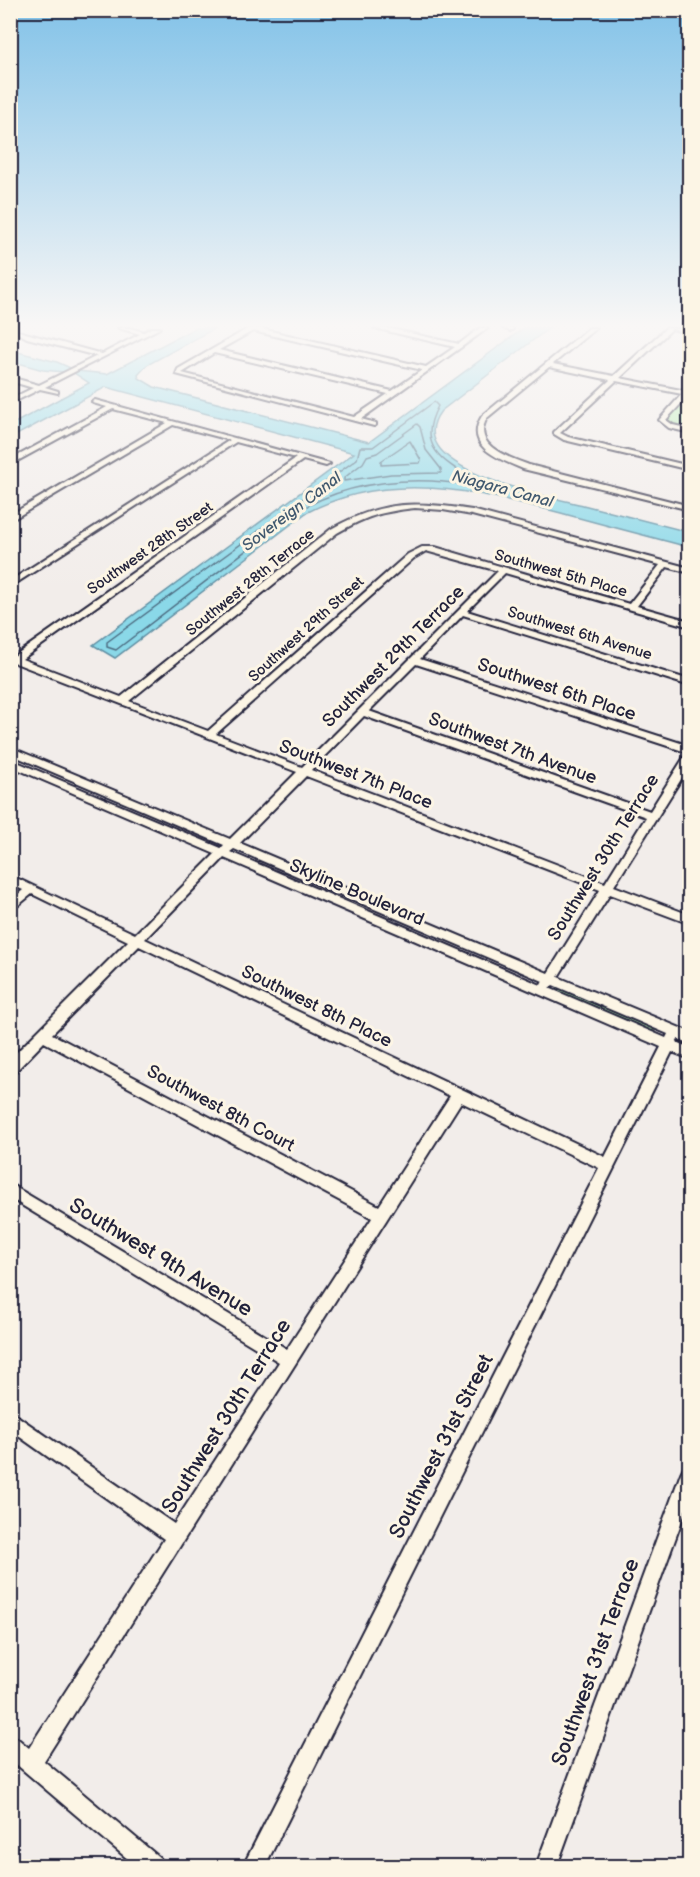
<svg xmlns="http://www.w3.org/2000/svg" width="700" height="1877" viewBox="0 0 700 1877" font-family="'Balsamiq Sans',sans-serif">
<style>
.green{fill:#b5eeb1;stroke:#6c8876;stroke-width:1.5}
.water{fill:#8ad8e8;stroke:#608fa3;stroke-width:1.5}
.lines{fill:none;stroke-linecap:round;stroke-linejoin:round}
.shore{stroke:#4c6b80;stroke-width:1.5}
.minor-casing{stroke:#22223b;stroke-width:4}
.minor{fill:#fcf5e5;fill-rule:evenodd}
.labels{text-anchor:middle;stroke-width:6;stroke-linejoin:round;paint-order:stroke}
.far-street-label{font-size:15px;fill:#22223b;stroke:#fcf5e5}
.far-water-label{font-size:16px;font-style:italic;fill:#41596f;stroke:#fcf5e5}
.street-label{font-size:18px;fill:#22223b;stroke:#fcf5e5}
.near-street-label{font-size:21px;fill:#22223b;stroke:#fcf5e5}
</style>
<rect width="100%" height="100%" fill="#f2edea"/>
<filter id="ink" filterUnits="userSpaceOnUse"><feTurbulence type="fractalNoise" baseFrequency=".0167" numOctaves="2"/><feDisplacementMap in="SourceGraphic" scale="12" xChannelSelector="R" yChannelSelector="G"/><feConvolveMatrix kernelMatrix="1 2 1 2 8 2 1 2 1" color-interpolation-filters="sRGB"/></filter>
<g filter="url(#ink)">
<g class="green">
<path d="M 689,396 L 689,429 L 664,423 Z"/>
<path d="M 557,989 L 565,989 L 652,1027 L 656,1030 L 650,1031 L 557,991 Z"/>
</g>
<path class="water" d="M 195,328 L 215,328 L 147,365 L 138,375 L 139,378 L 154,387 L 369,442 L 524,328 L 549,328 L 441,411 C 397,469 551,497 583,505 C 619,514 654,523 689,532 L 689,547 C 647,536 604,525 561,513 C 476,491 388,469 306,513 L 115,658 L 93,645 L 354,453 L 106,387 L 11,438 L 11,425 L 89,383 L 74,373 L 43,370 L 11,361 L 10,350 L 57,362 L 77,371 L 107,374 Z"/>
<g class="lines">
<g class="shore">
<path d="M 434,402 L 438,406 C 416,446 442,461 474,480 L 474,484 C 460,484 446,482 432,481 C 384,479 337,487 295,513 L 116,650 L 107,647 L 107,642 L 357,459 L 360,447 L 373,447 Z"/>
<path d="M 417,424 L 420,427 L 426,450 L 441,469 L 441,473 L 391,474 L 344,481 L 344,478 L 363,463 L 367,456 L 377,453 Z"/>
<path d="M 410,441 L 421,460 L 420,463 L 381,465 L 381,461 Z"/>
</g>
<g class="minor-casing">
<g id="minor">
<path d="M 118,328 L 130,328 L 144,332 L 151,328 L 160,328 L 45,387 L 58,391 L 58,393 L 40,389 L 10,404 L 10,399 L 33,388 L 10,381 L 10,377 L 39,385 L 97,356 L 27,338 L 18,333 L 18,331 L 102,354 L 140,334 Z"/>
<path d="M 249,328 L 258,328 L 426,367 L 455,347 L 374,328 L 387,328 L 459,344 L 480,328 L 488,328 L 361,419 L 376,423 L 376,425 L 374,426 L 176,374 L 178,369 ZM 253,331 L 422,370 L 392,391 L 219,350 ZM 214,353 L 388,394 L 354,417 L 182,373 Z"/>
<path d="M 502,328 L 513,328 L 513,329 L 510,331 Z"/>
<path d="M 589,328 L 596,328 L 553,364 L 614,376 L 666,328 L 690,330 L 690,334 L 672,329 L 620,378 L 686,391 L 690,388 L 690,394 L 666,420 L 673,425 L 690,429 L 690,433 L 669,428 L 659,420 L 682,394 L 616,381 L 560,433 L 568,437 L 690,466 L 690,470 L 564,440 L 554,434 L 554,432 L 610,380 L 549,367 L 487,418 C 471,446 508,457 529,465 L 690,506 L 690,510 L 523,469 C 500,459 463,447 482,416 Z"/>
<path d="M 95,400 L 330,464 L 326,466 L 303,460 L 22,659 L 121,697 L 331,529 C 383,500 415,501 472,510 L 690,568 L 690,573 L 667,567 L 637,606 L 690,621 L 690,627 L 505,573 L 467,611 L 690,680 L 690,686 L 463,615 L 420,659 L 690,746 L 690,765 L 614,886 L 690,915 L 690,924 L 610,894 L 558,977 L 690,1032 L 690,1043 L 678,1039 L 676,1042 L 690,1048 L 690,1059 L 672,1052 L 265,1866 L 243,1866 L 599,1168 L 461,1102 L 44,1761 L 160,1858 L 163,1866 L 136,1866 L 10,1759 L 10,1735 L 17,1738 L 29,1748 L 164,1539 L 10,1430 L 10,1411 L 174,1524 L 279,1362 L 10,1198 L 10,1184 L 287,1349 L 372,1218 L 44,1042 L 15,1072 L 10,1073 L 10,1059 L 128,941 L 32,894 L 10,912 L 10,901 L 23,890 L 10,884 L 10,875 L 135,934 L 215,854 L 10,766 L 10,759 L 221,848 L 224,845 L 10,754 L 10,747 L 230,839 L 297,772 L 10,661 L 10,655 L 14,656 L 296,458 L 236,442 L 10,587 L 10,581 L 230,440 L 173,425 L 10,521 L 10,515 L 167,423 L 113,409 L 10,465 L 10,460 L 107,407 L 93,403 L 92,402 ZM 415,508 L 443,510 L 472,515 L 660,565 L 629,604 L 435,547 L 422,547 L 408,554 L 208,731 L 129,701 L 337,533 C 367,516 380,512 415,508 ZM 426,551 L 498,571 L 302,767 L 216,734 L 414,558 ZM 416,664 L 686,752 L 689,753 L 686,754 L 650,811 L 369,711 ZM 364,716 L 646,817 L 605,883 L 311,770 ZM 306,776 L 600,890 L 548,973 L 240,843 ZM 234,849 L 543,981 L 541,985 L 230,852 ZM 224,858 L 661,1047 L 605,1157 L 145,939 ZM 139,946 L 450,1096 L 379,1206 L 52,1034 ZM 553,985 L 668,1034 L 666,1038 L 549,988 Z"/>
<path d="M 690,1465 L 690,1498 L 557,1866 L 536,1866 L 681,1473 L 684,1467 Z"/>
</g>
</g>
<use href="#minor" class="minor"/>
</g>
</g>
<linearGradient id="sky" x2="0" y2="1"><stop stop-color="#82c2e8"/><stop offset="0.55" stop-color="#f9f7f6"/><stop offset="1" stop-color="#f9f7f6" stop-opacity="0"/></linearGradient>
<rect width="700" height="591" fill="url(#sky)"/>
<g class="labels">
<g class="far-street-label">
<text transform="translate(150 548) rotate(-35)" y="5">Southwest 28th Street</text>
<text transform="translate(561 573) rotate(16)" y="5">Southwest 5th Place</text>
<text transform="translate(250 582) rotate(-39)" y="5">Southwest 28th Terrace</text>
<text transform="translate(306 629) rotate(-42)" y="5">Southwest 29th Street</text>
<text transform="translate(580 633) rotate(17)" y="5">Southwest 6th Avenue</text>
</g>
<g class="far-water-label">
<text transform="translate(503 488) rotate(15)" y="6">Niagara Canal</text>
<text transform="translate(291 511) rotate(-37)" y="6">Sovereign Canal</text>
</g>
<g class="street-label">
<text transform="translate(393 656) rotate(-45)" y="6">Southwest 29th Terrace</text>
<text transform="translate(557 689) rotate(18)" y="6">Southwest 6th Place</text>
<text transform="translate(513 748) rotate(20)" y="6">Southwest 7th Avenue</text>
<text transform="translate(356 774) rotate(21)" y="6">Southwest 7th Place</text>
<text transform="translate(603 857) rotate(-58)" y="6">Southwest 30th Terrace</text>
<text transform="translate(357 892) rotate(23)" y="6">Skyline Boulevard</text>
<text transform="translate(317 1006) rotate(26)" y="6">Southwest 8th Place</text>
<text transform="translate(221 1108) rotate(28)" y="6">Southwest 8th Court</text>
</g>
<g class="near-street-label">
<text transform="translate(161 1257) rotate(31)" y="7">Southwest 9th Avenue</text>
<text transform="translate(226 1416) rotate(-58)" y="7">Southwest 30th Terrace</text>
<text transform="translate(441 1446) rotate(-63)" y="7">Southwest 31st Street</text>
<text transform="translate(595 1662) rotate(-70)" y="7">Southwest 31st Terrace</text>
</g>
</g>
<rect width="700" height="1877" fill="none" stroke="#fcf5e5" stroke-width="36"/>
<rect x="18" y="18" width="664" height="1841" fill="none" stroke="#22223b" stroke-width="2" filter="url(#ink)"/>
</svg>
